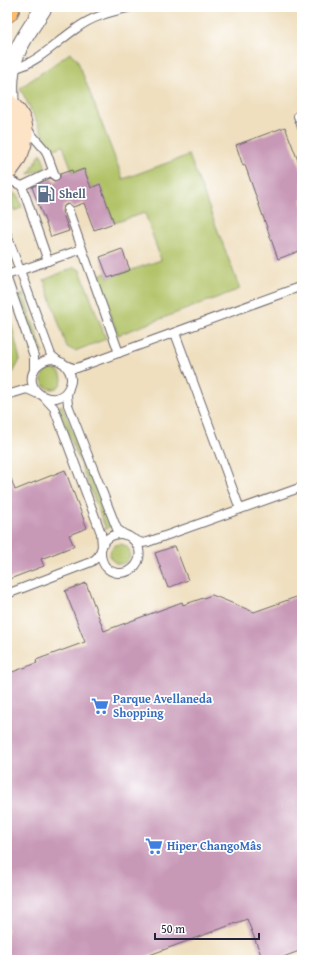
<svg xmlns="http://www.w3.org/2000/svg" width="309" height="967" viewBox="0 0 309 967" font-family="'Gentium Book Plus',serif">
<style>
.green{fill:#b1c266;stroke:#6a7250}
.building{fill:#c899b7}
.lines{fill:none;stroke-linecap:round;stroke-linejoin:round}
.lane-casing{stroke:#6a6469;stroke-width:10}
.street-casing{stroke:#6a6469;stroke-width:18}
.secondary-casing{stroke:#6a6469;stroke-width:24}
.highway-casing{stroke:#6a6469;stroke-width:24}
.lane{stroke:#fff;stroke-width:8}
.street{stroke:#fff;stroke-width:16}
.secondary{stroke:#fee4c6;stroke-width:22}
.highway{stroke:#fdbc70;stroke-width:22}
.labels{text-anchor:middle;stroke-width:3.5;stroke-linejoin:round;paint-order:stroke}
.service-label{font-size:12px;font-weight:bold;fill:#4e5e75;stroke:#fff;text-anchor:start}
.shop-label{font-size:12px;font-weight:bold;fill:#366cbe;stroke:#fff;text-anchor:start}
</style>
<rect width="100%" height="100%" fill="#fff"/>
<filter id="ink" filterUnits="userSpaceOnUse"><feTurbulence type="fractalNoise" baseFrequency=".025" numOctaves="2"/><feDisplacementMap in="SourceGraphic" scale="8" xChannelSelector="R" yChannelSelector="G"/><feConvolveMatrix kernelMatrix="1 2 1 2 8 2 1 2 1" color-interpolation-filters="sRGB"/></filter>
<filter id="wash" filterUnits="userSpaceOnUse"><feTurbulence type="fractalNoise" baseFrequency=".012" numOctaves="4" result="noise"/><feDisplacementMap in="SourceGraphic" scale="16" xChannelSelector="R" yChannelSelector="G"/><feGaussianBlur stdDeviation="0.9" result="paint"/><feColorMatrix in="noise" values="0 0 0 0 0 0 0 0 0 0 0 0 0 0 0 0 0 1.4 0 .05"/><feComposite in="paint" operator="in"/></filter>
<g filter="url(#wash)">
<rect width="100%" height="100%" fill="#efdfbf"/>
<g class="green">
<path d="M 70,53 L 77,59 L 123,179 L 189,155 L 240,289 L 118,335 L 97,280 L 101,274 L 106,273 L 108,278 L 161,260 L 145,213 L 114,223 L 100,185 L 91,188 L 84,169 L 73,173 L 63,146 L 51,150 L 20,88 Z"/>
<path d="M 7,120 C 15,131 11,142 7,155 Z"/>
<path d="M 41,153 L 45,165 L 43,169 L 29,174 Z"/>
<path d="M 11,192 L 18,196 L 22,208 L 14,211 Z"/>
<path d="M 75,267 L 80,270 L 106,339 L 75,351 L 67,347 L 44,280 Z"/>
<path d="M 23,294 L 43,352 L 39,353 L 19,296 Z"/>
<path d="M 7,306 L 20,360 L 13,373 L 7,375 Z"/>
<circle cx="52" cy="379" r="10"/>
<path d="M 62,405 L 110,527 L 106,529 L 58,407 Z"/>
<circle cx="120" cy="554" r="10"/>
</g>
<g id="blocks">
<g class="building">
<path d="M 285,127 L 302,171 L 302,250 L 278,259 L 245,165 L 243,166 L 236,145 Z"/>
<path d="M 84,169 L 91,188 L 100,184 L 114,223 L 94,230 L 84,203 L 73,207 L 71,205 L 67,204 L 64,206 L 62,211 L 69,231 L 51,237 L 32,187 L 50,178 L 54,181 L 57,181 L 60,177 L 60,174 L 72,170 L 73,173 Z"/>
<path d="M 122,249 L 130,270 L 108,278 L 100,257 Z"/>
<path d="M 8,470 L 15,490 L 65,470 L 87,528 L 69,535 L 74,546 L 41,559 L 44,566 L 7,580 L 7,471 Z"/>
<path d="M 175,546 L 188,580 L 168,588 L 155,553 Z"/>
<path d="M 86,583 L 104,631 L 182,602 L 183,605 L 212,595 L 254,612 L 302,595 L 302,950 L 275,960 L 263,960 L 247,919 L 136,960 L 7,960 L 7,674 L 37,663 L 36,660 L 85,642 L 65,591 Z"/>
</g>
</g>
</g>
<g filter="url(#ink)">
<use href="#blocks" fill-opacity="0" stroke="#6a6469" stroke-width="1"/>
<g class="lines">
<g class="lane-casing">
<g id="lane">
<path d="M 12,69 C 37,64 56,42 77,28 C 93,16 111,12 131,7"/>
<path d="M 298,116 L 302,127"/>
<path d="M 26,128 L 46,151 L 55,176"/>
<path d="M 7,179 L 22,186 L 48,261"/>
<path d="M 22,186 L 53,171"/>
<path d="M 68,209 L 119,353"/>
<path d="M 7,235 L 51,355 L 57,360"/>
<path d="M 7,275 L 82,249"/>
<path d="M 7,279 L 34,356 L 34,370"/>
<path d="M 175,333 L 240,509"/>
<path d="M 63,363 C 69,369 73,377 70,385 C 59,414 17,390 37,366 C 41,362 45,360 51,359 C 61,359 67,369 77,368 L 302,286"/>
<path d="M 69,388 L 67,395 L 68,405 L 117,529 L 125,535"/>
<path d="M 7,395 L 27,389 L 38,394"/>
<path d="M 44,397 L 54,408 L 101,533 L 102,546"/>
<path d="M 133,539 L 142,543 L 148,542 L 302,487"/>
<path d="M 7,594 L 91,562 C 94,560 97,558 98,556 C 101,552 101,548 103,544 C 108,535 120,531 130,537 C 134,540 137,544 139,549 C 145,577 100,584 101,551"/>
</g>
</g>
<g class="street-casing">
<path id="street" d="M 11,108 C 10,93 9,78 13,64 C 18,44 33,25 44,7"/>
</g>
<g class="secondary-casing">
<path id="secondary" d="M 7,105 C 30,123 23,149 7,169"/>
</g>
<g class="highway-casing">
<path id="highway" d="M 7,11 L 9,7"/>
</g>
<use href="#lane" class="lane"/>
<use href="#street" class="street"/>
<use href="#secondary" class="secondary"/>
<use href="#highway" class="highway"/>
</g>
</g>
<defs>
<g id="fuel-bare" transform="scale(1.38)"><path d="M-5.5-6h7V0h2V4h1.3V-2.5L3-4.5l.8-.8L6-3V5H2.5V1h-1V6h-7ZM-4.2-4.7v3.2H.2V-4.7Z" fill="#5c6f8a" stroke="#fff" stroke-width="2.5" paint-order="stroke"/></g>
<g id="supermarket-bare" transform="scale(1.38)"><path d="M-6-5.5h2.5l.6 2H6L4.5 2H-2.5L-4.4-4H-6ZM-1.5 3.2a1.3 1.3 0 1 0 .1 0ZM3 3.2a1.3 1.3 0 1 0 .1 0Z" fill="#3f7fe0" stroke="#fff" stroke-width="2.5" paint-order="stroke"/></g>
</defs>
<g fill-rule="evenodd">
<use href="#fuel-bare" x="46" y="194"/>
<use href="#supermarket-bare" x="100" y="706"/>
<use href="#supermarket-bare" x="154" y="846"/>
</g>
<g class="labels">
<g class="service-label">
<text x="59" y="198">Shell</text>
</g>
<g class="shop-label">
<text x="113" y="703">Parque Avellaneda<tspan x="113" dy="14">Shopping</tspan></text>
<text x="167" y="850">Hiper ChangoMâs</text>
</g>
</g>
<rect width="309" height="967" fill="none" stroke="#fff" stroke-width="24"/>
<path d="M155 933v6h104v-6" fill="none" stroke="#22223b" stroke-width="2"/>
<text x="161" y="933" font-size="12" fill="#22223b" stroke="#ffffff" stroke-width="3" paint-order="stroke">50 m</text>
</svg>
